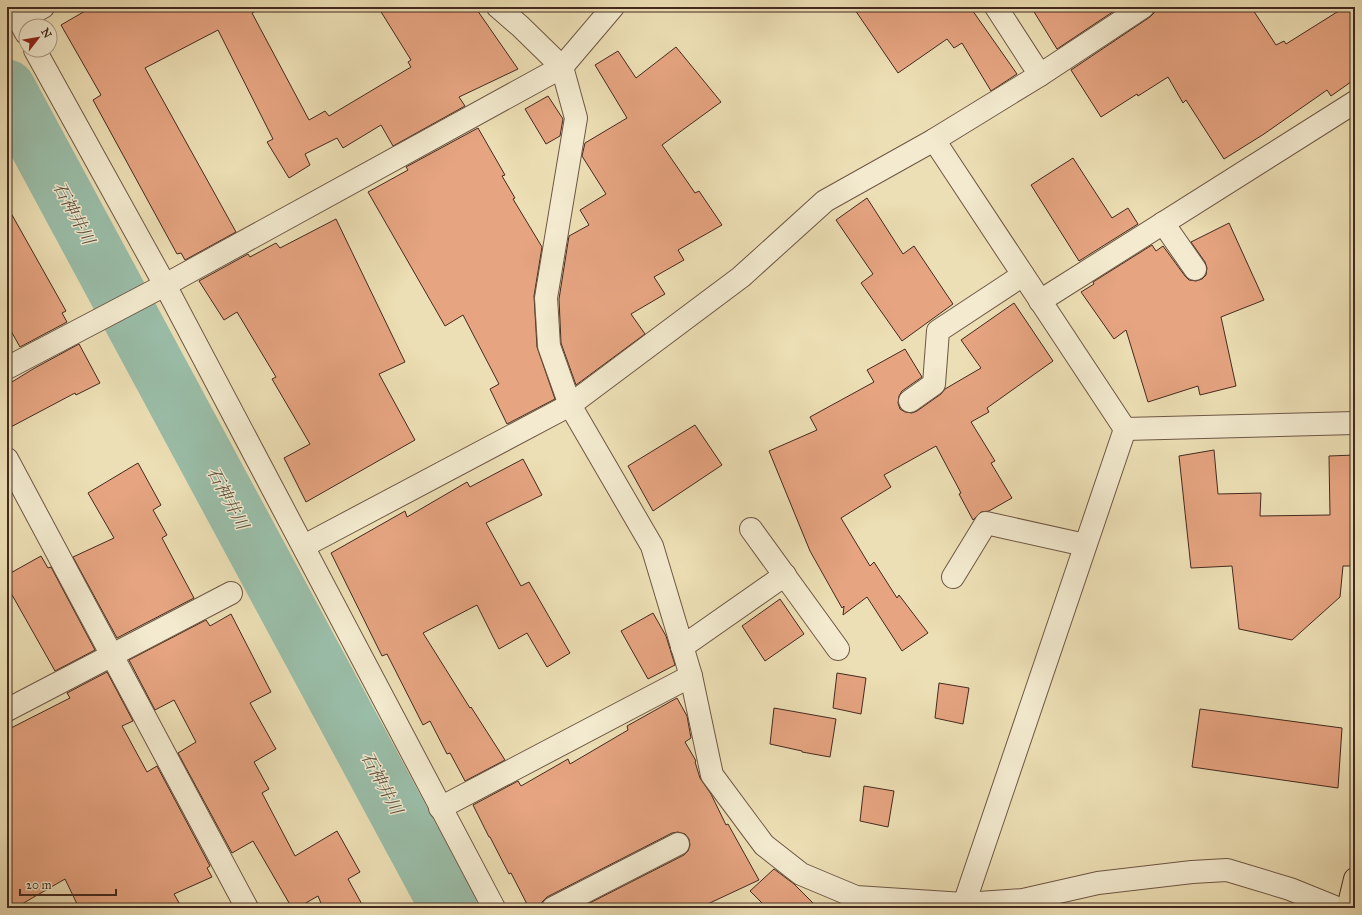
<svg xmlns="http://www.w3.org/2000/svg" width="1362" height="915" viewBox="0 0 1362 915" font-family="'IM FELL Great Primer','Noto Serif JP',serif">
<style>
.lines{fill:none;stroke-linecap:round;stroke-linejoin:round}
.river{stroke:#9abda8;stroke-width:57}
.building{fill:#e6a481;stroke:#432a1f}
.minor-casing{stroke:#6e5744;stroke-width:24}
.major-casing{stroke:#432a1f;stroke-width:24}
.minor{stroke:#f3eacf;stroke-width:22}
.major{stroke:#eddfb5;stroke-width:22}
.labels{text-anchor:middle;stroke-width:3;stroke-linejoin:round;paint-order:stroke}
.water-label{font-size:17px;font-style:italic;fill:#594f41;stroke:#f3eacf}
</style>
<rect width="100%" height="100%" fill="#eddfb5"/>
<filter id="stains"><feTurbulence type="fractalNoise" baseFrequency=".005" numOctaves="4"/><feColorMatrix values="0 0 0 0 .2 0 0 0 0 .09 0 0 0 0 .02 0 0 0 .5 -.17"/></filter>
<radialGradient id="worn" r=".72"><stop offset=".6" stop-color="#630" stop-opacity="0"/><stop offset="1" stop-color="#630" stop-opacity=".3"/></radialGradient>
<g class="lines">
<path class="river" d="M 7,88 L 449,908"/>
</g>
<g class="building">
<path d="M 92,7 L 263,7 L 252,13 L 309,120 L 325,111 L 329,116 L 411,67 L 408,62 L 411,60 L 378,7 L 475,7 L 518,69 L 459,97 L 465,106 L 393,146 L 381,125 L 343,148 L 337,138 L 305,154 L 310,165 L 289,178 L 267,142 L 273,139 L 218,30 L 145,68 L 236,232 L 185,260 L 181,253 L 177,254 L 93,100 L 101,95 L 61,25 Z"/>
<path d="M 853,7 L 970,7 L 1017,74 L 991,91 L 962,43 L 954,48 L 947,39 L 898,73 Z"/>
<path d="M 1031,7 L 1120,7 L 1057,49 Z"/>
<path d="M 1155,7 L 1251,7 L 1276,45 L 1284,41 L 1286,44 L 1345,7 L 1355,7 L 1355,79 L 1331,96 L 1327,90 L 1264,134 L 1224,159 L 1186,100 L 1183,103 L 1168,77 L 1138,96 L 1137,94 L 1101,117 L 1071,70 L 1150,17 L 1154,13 Z"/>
<path d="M 676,47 L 721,102 L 662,145 L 695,193 L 699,191 L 722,225 L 678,250 L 684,260 L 654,277 L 665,294 L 631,314 L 645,334 L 576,385 L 561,343 L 559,299 L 569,236 L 589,225 L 580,210 L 606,194 L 582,156 L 585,143 L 627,118 L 595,65 L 618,51 L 636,78 Z"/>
<path d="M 548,96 L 563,119 L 560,136 L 546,144 L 525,109 Z"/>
<path d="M 478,128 L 505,175 L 502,176 L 515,198 L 513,199 L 542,247 L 534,296 L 537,347 L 555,399 L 507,424 L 490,389 L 499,384 L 463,315 L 445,326 L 368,192 L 408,170 L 406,167 Z"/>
<path d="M 1073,158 L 1112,218 L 1128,208 L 1138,224 L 1079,261 L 1031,185 Z"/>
<path d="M 867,198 L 903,254 L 914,246 L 953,304 L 902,341 L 861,283 L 873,274 L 836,220 Z"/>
<path d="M 7,206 L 66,311 L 62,313 L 67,322 L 20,347 L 7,324 Z"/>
<path d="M 336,219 L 405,362 L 379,374 L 415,440 L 306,502 L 284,458 L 310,444 L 272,379 L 276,377 L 237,312 L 224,320 L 199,281 L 248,254 L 250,257 L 276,243 L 280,248 Z"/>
<path d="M 1229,223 L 1264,300 L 1221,317 L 1236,386 L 1200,395 L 1198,386 L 1148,402 L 1126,330 L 1114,339 L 1081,292 L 1094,284 L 1093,282 L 1152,245 L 1156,251 L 1163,246 L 1185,276 L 1189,280 L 1196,281 L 1202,279 L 1206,275 L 1207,268 L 1205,262 L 1191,242 Z"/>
<path d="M 1014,303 L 1053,361 L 987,408 L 989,412 L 971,422 L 995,461 L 991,463 L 1012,498 L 989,511 L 981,512 L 973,520 L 959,494 L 961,493 L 936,446 L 884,475 L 891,487 L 841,518 L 870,566 L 874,562 L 897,598 L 899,595 L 928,633 L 902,651 L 867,597 L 843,615 L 844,606 L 842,608 L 810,551 L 769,451 L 817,430 L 810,417 L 874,382 L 867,370 L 905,349 L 922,377 L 902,391 L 899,396 L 898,403 L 900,409 L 905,412 L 912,413 L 917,411 L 941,394 L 945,389 L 981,368 L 961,340 Z"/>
<path d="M 79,344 L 100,383 L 76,395 L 75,393 L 7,429 L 7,385 L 33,369 Z"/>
<path d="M 695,425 L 722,465 L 653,511 L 628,466 Z"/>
<path d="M 1214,450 L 1218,494 L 1261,493 L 1260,516 L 1330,515 L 1329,456 L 1355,455 L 1355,566 L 1343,566 L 1340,597 L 1292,640 L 1239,629 L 1232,566 L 1191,568 L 1179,456 Z"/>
<path d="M 523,459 L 542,495 L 486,523 L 521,586 L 529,582 L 570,653 L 547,667 L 527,633 L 499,649 L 477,605 L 423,633 L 470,708 L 471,707 L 505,760 L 465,781 L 450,753 L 447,754 L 430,721 L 423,725 L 387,654 L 382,656 L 331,553 L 405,511 L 407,517 L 467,482 L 470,487 Z"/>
<path d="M 138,463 L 161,505 L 153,510 L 167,535 L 162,538 L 194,598 L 117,638 L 73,557 L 114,538 L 88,493 Z"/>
<path d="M 41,556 L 48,568 L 51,567 L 95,650 L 55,671 L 7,586 L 7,575 Z"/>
<path d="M 780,599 L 804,634 L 765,661 L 742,626 Z"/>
<path d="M 653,613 L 666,636 L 675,665 L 648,679 L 621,631 Z"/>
<path d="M 231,614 L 271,692 L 250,703 L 276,749 L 254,762 L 269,789 L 262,793 L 295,856 L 337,831 L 360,872 L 348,879 L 364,908 L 323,908 L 318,896 L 297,908 L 292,908 L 253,841 L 232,853 L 178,753 L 196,742 L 174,700 L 155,710 L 129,660 L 206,620 L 210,626 Z"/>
<path d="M 107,672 L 133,721 L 122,726 L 147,772 L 157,766 L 210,866 L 207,868 L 212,877 L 174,894 L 182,908 L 79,908 L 65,879 L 15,908 L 7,908 L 7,730 L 70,698 L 67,693 Z"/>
<path d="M 837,673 L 866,678 L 861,714 L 833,708 Z"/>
<path d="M 939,683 L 969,688 L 963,724 L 935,718 Z"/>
<path d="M 677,698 L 687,716 L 691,738 L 685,742 L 696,761 L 695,762 L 700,778 L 711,794 L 726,825 L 728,824 L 759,880 L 699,908 L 580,908 L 684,855 L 688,851 L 690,845 L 689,839 L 685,834 L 678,832 L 672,833 L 547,897 L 542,902 L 541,908 L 529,908 L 511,873 L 509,874 L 490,837 L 489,837 L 473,805 L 518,781 L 521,786 L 568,759 L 570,764 L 628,730 L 627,726 Z"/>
<path d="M 774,708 L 836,719 L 830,757 L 802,752 L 802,751 L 770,744 Z"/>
<path d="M 1200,709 L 1342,728 L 1338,788 L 1192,767 Z"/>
<path d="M 864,786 L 894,791 L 888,827 L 860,821 Z"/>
<path d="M 774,869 L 794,884 L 818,908 L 767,908 L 750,891 Z"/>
</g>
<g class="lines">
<g class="minor-casing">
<g id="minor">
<path d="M 12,7 L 26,33"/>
<path d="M 498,7 L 520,26 L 562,67 L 576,118 L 546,298 L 549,346 L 570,405 L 652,546 L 691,676 L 712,775 L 764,845 L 801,874 L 856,897 L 964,904 L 1023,900 L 1098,883 L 1192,872 L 1227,870 L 1290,889 L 1337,908"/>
<path d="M 996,7 L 1040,75"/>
<path d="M 19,20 L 43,7"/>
<path d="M 35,50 L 165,285 L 494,908"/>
<path d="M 934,140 L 1125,429 L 1355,423"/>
<path d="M 1163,223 L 1195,269"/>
<path d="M 1040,301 L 1355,102"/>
<path d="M 7,368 L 165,285 L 562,67 L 613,7"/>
<path d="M 910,401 L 934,384 L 938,331 L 1023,275"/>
<path d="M 7,459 L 247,908"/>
<path d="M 751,529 L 838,649"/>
<path d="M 304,546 L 570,405 L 741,277 L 825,201 L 934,140 L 1040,75 L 1143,7"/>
<path d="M 953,577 L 986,523 L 1085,545"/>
<path d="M 682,647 L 785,575"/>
<path d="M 7,710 L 231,593"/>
<path d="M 440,808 L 691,676"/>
<path d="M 553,908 L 678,844"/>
<path d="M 964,908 L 964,904 L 1125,429"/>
</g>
</g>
<g class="major-casing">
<path id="major" d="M 1348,908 L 1355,879"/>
</g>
<use href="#minor" class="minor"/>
<use href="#major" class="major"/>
</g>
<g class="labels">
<g class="water-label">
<text transform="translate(74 213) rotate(62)" y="6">石神井川</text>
<text transform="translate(228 498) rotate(62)" y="6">石神井川</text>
<text transform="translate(382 783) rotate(62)" y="6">石神井川</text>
</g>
</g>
<rect width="1362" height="915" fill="none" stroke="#eddfb5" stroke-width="24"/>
<rect x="8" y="8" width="1346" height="899" fill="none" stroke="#432a1f" stroke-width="2"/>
<rect x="12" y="12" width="1338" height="891" fill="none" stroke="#432a1f"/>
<g transform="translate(38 38) rotate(59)"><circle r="19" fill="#f3eacf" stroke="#ad9d89"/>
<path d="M0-3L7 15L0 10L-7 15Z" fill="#8f2418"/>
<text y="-6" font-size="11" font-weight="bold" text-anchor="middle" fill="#432a1f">N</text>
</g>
<path d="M20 889v6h96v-6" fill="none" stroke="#432a1f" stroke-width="2"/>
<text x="26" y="889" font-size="12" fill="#432a1f" stroke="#f3eacf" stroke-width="3" paint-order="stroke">20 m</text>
<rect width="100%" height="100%" filter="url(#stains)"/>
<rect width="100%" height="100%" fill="url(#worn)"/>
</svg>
